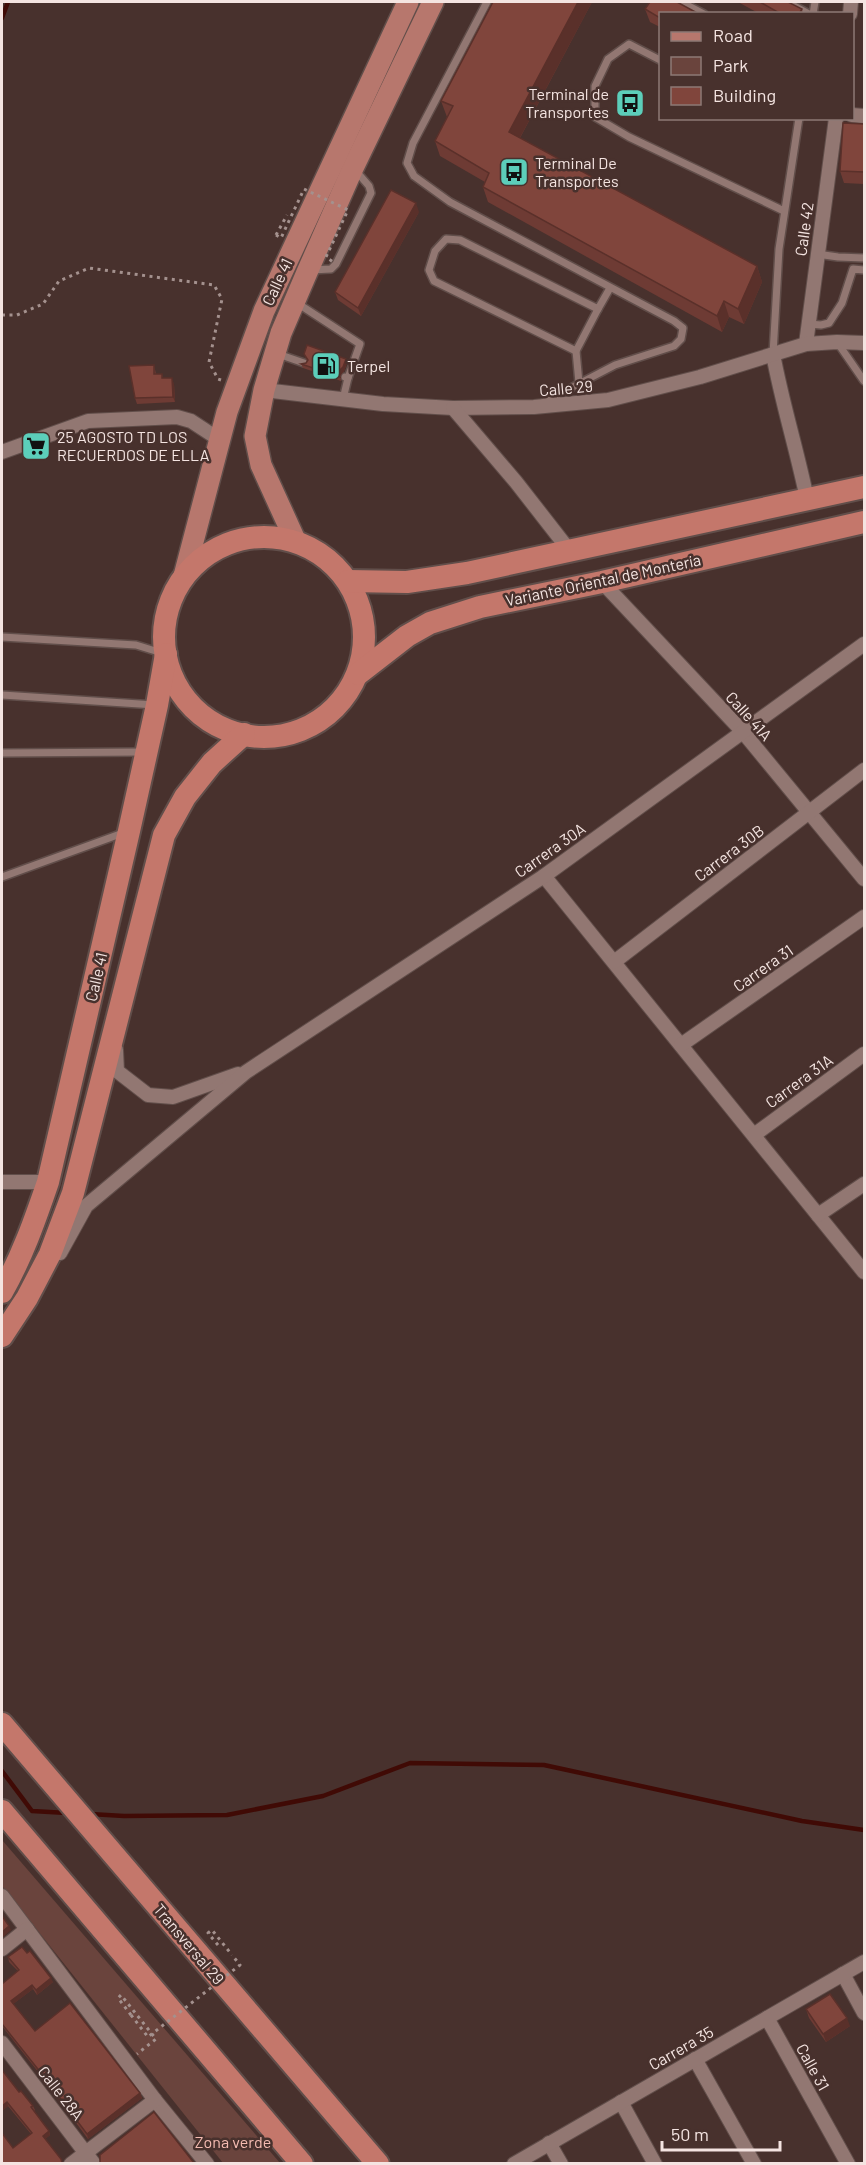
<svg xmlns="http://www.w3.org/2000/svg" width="866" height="2165" viewBox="0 0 866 2165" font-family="Barlow,sans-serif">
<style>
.green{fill:#6a443d}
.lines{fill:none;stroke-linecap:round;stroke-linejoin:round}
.stream{stroke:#400a05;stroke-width:4.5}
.service-casing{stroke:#614e4a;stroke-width:10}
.minor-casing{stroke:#614e4a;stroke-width:16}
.primary-casing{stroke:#614e4a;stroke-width:24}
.trunk-casing{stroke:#614e4a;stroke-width:26}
.path{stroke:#a4918e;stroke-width:3;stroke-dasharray:3 4.5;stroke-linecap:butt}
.service{stroke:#927772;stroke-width:7}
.minor{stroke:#927772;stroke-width:14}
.primary{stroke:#b7776d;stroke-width:21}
.trunk{stroke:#c4776b;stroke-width:22}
.path-bridge{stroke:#a4918e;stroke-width:3;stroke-dasharray:3 4.5;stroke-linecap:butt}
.wall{fill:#6e3b34}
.shaded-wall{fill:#5a302a}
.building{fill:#80453c;stroke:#5a302a;stroke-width:1.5}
.labels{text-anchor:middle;stroke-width:5;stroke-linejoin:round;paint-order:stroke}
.poi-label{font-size:16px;fill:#f4e4e1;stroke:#48312d;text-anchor:start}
.street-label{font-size:16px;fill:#f4e4e1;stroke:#48312d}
.park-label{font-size:16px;fill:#f4bbb1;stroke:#48312d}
</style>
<rect width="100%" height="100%" fill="#48312d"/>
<path class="green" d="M 2,1840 L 280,2163 L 223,2163 L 2,1886 Z"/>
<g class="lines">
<g class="stream">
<path d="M 2,18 L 8,2"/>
<path d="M 2,1771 L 32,1811 L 67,1813"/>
<path d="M 90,1814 L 124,1816 L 227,1815 L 323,1796 L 410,1763 L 544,1765 L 802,1821 L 864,1830"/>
</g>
<g class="service-casing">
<g id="service">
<path d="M 487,2 L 413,143 L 407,163 L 414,176 L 450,202 L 674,321 L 683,328 L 681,339 L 674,346 L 615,365 L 544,402"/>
<path d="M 681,2 L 704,14"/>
<path d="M 787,2 L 809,14"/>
<path d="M 813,14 L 815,2"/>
<path d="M 660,60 L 629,44 L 608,59 L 595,86 L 595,117 L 629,137 L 784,211"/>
<path d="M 817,254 L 838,257 L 864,258"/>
<path d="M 311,270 L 331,269 L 336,264 L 371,193 L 369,186 L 356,171"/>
<path d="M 297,303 L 360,344 L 348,378 L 345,377"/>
<path d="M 809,324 L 821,325 L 829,323 L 842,303 L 853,269 L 864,270"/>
<path d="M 837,342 L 864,381"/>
<path d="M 576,351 L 434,281 L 429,270 L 435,251 L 446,239 L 460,240 L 598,309 L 610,288"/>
<path d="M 278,354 L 304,363"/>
<path d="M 773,354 L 779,249 L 799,118"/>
<path d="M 579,383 L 576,351 L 598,309"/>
<path d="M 343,399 L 348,378"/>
<path d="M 2,637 L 136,645 L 162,653"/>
<path d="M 2,695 L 155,705"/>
<path d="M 2,753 L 143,752"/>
<path d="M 2,877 L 123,833"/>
</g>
</g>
<g class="minor-casing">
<g id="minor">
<path d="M 850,14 L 851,2"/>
<path d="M 852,115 L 864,116"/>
<path d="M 806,344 L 836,118"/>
<path d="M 773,354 C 782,403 797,450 807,499"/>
<path d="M 264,390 L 383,404 L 453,408 L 534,407 L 608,400 L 700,377 L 806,344 L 837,342 L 864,343"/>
<path d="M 453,408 L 516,482 L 569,550"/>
<path d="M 2,452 L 88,421 L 177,417 L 191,421 L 220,440"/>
<path d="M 602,582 L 743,732 L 864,879"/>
<path d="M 544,876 L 864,1272"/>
<path d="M 614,962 L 864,770"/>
<path d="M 681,1045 L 864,917"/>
<path d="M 116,1050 L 117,1071 L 148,1095 L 173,1097 L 238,1074"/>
<path d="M 754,1135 L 864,1054"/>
<path d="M 2,1182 L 48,1182"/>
<path d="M 818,1215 L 864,1184"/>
<path d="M 60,1253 L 86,1206 L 246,1072 L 544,876 L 864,644"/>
<path d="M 2,1896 L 155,2100 L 207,2164"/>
<path d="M 2,1949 L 27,1929"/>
<path d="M 843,1974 L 864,2013"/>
<path d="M 767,2018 L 848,2164"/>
<path d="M 2,2043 L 94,2164"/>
<path d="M 695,2059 L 754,2164"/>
<path d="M 621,2102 L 655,2164"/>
<path d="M 549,2143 L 561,2164"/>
<path d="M 71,2164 L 155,2100"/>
<path d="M 514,2164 L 864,1962"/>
</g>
</g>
<g class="primary-casing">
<g id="primary">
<path d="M 296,542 L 261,465 L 255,436 L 264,390 L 281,333 L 308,270 L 353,168 L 433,2"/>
<path d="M 184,576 L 227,412 L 264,311 L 408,2"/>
</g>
</g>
<g class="trunk-casing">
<g id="trunk">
<circle cx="264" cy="637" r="100"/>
<path d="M 348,581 L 407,582 L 467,573 L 864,487"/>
<path d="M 358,674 L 407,636 L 430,623 L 480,607 L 602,582 L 864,522"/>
<path d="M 2,1292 C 22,1257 35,1220 48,1182 L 129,831 L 157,705 L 166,654"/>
<path d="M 2,1336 L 27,1298 L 50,1254 L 73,1193 L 164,835 L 185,797 L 212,763 L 244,734"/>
<path d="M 2,1724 L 378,2164"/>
<path d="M 2,1811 L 302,2164"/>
</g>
</g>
<g class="path">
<path d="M 276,235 L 287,215"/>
<path d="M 2,315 L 17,315 L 43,304 L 59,281 L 89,268 L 214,285 L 222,299 L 209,362 L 218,379 L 221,380"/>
<path d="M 218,1945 L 208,1933 L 212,1930 L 232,1955"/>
<path d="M 131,2015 L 118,1998 L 121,1995 L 156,2039 L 137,2054"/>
</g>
<use href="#service" class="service"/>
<use href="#minor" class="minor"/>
<use href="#primary" class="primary"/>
<use href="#trunk" class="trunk"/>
<g class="path-bridge">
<path d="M 276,235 L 281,238 L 304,189 L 348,210 L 326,257 L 333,262"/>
<path d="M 131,2015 L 148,2037 L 240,1965 L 232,1955"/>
</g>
</g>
<g class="wall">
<path d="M 493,2 L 592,2 L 520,138 L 757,266 L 762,282 L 744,324 L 729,317 L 722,332 L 488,202 L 483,187 L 485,182 L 440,156 L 435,141 L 447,117 L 441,101 Z"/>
<path d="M 738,2 L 788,2 L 802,9 L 803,14 L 760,14 Z"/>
<path d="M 645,9 L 660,14 L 660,27 L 650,22 Z"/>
<path d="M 864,124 L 864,184 L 844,183 L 840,171 Z"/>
<path d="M 419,212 L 361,316 L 338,300 L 335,292 Z"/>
<path d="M 304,354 L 346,359 L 347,363 L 344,371 L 340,376 L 341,381 L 303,368 L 301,364 L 306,363 L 307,361 Z"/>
<path d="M 154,365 L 156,374 L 162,374 L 163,378 L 174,384 L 175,402 L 137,404 L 135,398 Z"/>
<path d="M 8,1957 L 53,1982 L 37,1995 L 33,1989 L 13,2004 L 35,2031 L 140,2093 L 142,2098 L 88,2139 L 43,2078 L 2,2026 L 2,1984 L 18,1971 L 9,1962 Z"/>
<path d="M 806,2009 L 850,2026 L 826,2042 L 809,2018 Z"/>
<path d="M 2,2070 L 19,2092 L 33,2106 L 35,2110 L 34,2111 L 49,2131 L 50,2135 L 45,2139 L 13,2148 L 31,2134 L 8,2106 L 2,2111 Z"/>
</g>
<g class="shaded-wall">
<path d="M 578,2 L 592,2 L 515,147 L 509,132 Z"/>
<path d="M 416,203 L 419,212 L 361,316 L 358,308 Z"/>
<path d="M 757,266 L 762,282 L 744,324 L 738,309 Z"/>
<path d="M 724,301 L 729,317 L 722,332 L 717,316 Z"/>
<path d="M 346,359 L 347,363 L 344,371 L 340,376 L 338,372 Z"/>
<path d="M 172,378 L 174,384 L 175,402 L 173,397 Z"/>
<path d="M 9,1926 L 11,1930 L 2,1938 L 2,1932 Z"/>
<path d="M 51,1978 L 53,1982 L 37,1995 L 36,1990 Z"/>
<path d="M 32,1985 L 33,1989 L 12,2005 L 11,2001 Z"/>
<path d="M 847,2018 L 850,2026 L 826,2042 L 823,2034 Z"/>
<path d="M 140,2093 L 142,2098 L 88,2139 L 87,2134 Z"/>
<path d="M 7,2102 L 8,2106 L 2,2111 L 2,2106 Z"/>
<path d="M 49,2131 L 50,2135 L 44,2140 L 43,2136 Z"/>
</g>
<g class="building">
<path d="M 493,2 L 578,2 L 509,132 L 757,266 L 738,309 L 724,301 L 717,316 L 483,187 L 489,173 L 435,141 L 453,106 L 441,101 Z"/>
<path d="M 650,2 L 677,2 L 699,14 L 660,14 L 660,18 L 645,9 Z"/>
<path d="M 760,2 L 788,2 L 802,9 L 799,14 L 781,14 Z"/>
<path d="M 843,123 L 864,124 L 864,172 L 840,171 Z"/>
<path d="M 391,190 L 416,203 L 358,308 L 335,292 Z"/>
<path d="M 307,345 L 346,359 L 343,367 L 338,372 L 340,377 L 301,364 L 306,363 L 308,360 L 304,354 Z"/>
<path d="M 154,365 L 154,374 L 162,374 L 162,378 L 172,378 L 173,397 L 135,398 L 129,366 Z"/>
<path d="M 2,1916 L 9,1926 L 2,1932 Z"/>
<path d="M 22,1947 L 27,1953 L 30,1951 L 51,1978 L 36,1990 L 32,1985 L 11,2001 L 35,2031 L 70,2003 L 140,2093 L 87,2134 L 41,2073 L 2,2024 L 2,1984 L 19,1970 L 8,1957 Z"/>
<path d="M 830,1994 L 847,2018 L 823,2034 L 806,2009 Z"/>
<path d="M 2,2070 L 19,2092 L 21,2091 L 33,2106 L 31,2107 L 49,2131 L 43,2136 L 61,2159 L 62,2163 L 2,2163 L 2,2133 L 13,2148 L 32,2133 L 7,2102 L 2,2106 Z"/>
<path d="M 154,2112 L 194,2163 L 100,2163 L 100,2155 Z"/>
</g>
<defs>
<g id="bus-square" transform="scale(1.5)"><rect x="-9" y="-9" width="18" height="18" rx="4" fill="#5cceba" stroke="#48312d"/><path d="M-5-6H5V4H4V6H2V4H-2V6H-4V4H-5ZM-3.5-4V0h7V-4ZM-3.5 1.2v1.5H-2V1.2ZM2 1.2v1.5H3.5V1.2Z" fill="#111"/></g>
<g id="fuel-square" transform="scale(1.5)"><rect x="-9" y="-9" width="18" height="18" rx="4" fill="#5cceba" stroke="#48312d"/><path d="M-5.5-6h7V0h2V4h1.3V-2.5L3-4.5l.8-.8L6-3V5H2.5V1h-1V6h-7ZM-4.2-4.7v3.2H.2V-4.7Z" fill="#111"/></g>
<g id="supermarket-square" transform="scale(1.5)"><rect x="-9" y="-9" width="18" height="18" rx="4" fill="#5cceba" stroke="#48312d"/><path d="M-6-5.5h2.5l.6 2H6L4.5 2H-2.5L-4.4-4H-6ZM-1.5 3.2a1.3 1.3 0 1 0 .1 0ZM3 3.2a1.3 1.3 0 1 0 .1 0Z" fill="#111"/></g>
</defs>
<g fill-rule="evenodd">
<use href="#bus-square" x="630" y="103"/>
<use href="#bus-square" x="514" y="172"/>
<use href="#fuel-square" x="326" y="366"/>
<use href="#supermarket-square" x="36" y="446"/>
</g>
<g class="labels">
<g class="poi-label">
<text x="609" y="100" text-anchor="end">Terminal de<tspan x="609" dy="18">Transportes</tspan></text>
<text x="535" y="169">Terminal De<tspan x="535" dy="18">Transportes</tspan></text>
<text x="347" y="372">Terpel</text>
<text x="57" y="443">25 AGOSTO TD LOS<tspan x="57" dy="18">RECUERDOS DE ELLA</tspan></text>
</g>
<g class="street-label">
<text transform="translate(804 229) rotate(-82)" y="6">Calle 42</text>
<text transform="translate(277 282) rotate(-65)" y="6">Calle 41</text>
<text transform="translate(566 388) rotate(-5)" y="6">Calle 29</text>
<text transform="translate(603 580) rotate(-12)" y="6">Variante Oriental de Montería</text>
<text transform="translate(749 716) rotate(48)" y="6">Calle 41A</text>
<text transform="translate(550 850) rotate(-35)" y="6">Carrera 30A</text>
<text transform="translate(729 853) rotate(-37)" y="6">Carrera 30B</text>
<text transform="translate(763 968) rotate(-35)" y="6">Carrera 31</text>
<text transform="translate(96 977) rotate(-77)" y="6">Calle 41</text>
<text transform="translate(799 1081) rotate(-36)" y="6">Carrera 31A</text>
<text transform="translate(189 1944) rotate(50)" y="6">Transversal 29</text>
<text transform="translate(681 2048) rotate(-30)" y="6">Carrera 35</text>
<text transform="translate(813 2067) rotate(61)" y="6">Calle 31</text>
<text transform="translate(61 2093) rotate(52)" y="6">Calle 28A</text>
</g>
<g class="park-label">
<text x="233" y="2148">Zona verde</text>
</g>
</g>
<rect width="866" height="2165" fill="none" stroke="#f4e4e1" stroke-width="6"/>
<rect x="659" y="12" width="195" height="108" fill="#48312d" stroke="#8d7975" stroke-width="1.5"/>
<rect x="671" y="32" width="30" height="9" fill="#b7776d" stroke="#8d7975" stroke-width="1.5"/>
<text x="713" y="42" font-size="18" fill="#f4e4e1">Road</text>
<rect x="671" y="57" width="30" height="18" fill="#6a443d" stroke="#8d7975" stroke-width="1.5"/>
<text x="713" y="72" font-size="18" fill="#f4e4e1">Park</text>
<rect x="671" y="87" width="30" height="18" fill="#80453c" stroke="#8d7975" stroke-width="1.5"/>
<text x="713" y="102" font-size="18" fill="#f4e4e1">Building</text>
<path d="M662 2141v9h118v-9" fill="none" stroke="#f4e4e1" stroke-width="3"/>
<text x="671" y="2141" font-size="18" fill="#f4e4e1" stroke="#48312d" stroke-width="4.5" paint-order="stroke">50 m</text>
</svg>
